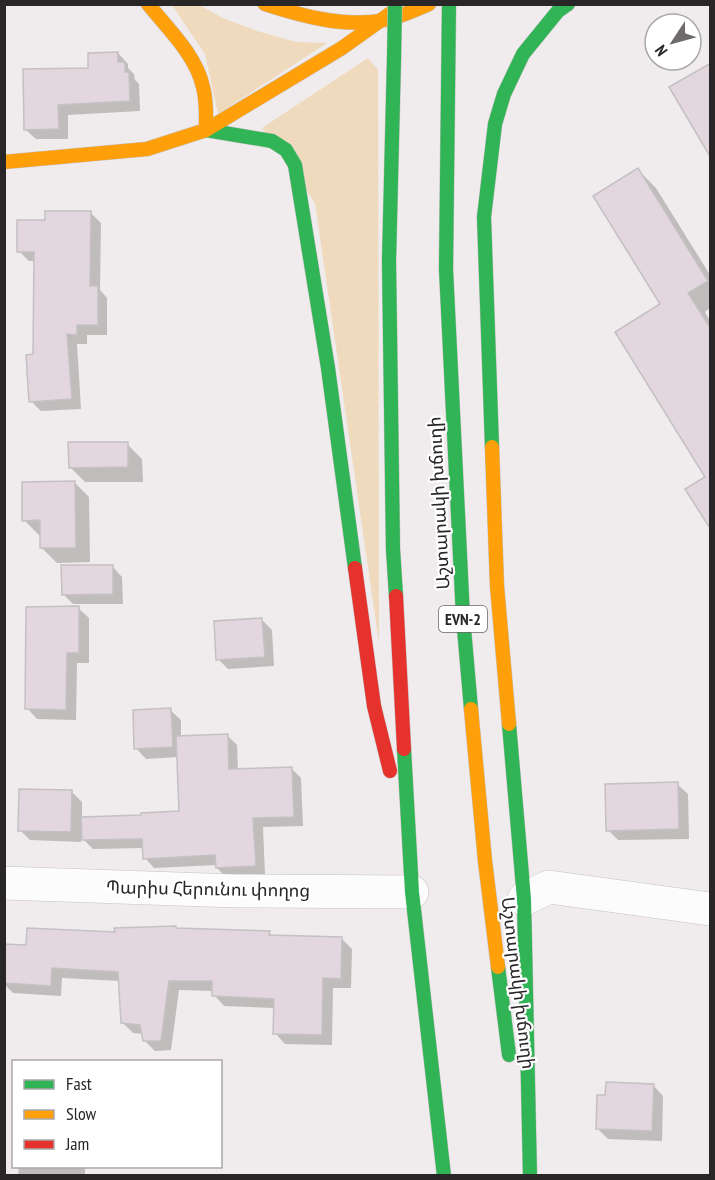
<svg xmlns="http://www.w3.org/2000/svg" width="715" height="1180" viewBox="0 0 715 1180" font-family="'PT Sans Narrow','Noto Sans Armenian',sans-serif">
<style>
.green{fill:#f0dabd}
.shadow{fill:#0003}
.building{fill:#e3d6df;stroke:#c3c1c2;stroke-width:1.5}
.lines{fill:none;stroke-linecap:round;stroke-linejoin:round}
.street-casing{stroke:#c5c1c2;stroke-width:34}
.fast-casing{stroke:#c5c1c2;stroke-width:15}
.slow-casing{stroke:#c5c1c2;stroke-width:15}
.jam-casing{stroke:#c5c1c2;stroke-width:15}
.street{stroke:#fdfcfc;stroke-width:33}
.fast{stroke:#30b455;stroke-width:14}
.slow{stroke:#ff9f0a;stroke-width:14}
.jam{stroke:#e5322d;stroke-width:14}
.fast-bridge-casing{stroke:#cac8c8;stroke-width:15;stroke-linecap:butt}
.fast-bridge{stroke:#30b455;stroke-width:14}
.labels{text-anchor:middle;stroke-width:4.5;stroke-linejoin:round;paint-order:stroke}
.shield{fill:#fff;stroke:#696768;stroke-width:1.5}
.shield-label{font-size:16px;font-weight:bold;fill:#292627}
.street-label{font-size:18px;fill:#292627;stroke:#fff}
</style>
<rect width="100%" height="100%" fill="#f0ebec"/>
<g class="green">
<path d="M 172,5 L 199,5 L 223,18 L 257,31 L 296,42 L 327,43 L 218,114 L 205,54 Z"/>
<path d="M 368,58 L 378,70 L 379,643 L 315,203 L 262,128 Z"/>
</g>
<g class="shadow">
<path d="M 118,53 L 128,64 L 128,68 L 134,74 L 135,80 L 139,84 L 140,111 L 68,115 L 68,139 L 36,139 L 25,129 L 90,70 Z"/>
<path d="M 638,170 L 656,188 L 710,275 L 710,308 L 705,312 L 710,321 L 710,527 L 707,477 L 662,305 Z"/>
<path d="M 90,212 L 101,223 L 100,290 L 107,298 L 107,335 L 87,335 L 87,344 L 77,344 L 81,409 L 41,411 L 31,401 L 35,356 L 35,261 L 29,261 L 19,251 L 47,222 Z"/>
<path d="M 127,444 L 142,459 L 143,482 L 85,482 L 70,467 Z"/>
<path d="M 74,482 L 89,497 L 90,562 L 57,563 L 42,548 L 42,535 L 39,535 L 24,520 Z"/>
<path d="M 112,566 L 122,577 L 123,604 L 73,604 L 63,594 Z"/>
<path d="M 78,608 L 89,618 L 89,663 L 77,663 L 76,720 L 37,719 L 27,708 Z"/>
<path d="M 261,619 L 272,630 L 274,666 L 228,669 L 218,659 Z"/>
<path d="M 170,710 L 181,720 L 181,737 L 227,735 L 237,745 L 238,770 L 291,768 L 301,778 L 303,826 L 263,827 L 265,875 L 227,878 L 217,868 L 217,865 L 154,868 L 145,858 L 144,848 L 93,849 L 81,837 L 81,842 L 30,840 L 20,830 L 71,791 L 82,802 L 82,818 L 142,817 L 180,813 L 178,757 L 146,759 L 136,748 Z"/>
<path d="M 677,784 L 688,794 L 689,839 L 618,840 L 608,830 Z"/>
<path d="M 177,930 L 269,933 L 273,937 L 341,938 L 352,949 L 351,988 L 333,988 L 332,1045 L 285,1044 L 275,1033 L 275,1008 L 224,1006 L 214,995 L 214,991 L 179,990 L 171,1050 L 155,1051 L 145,1041 L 143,1034 L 133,1033 L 122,1022 L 120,981 L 62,978 L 61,996 L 13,993 L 4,984 L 5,945 L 27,947 L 116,934 Z"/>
<path d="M 653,1085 L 663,1096 L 662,1141 L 608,1139 L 598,1129 Z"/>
<path d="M 19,1166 L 85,1166 L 85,1176 L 18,1176 Z"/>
</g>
<g class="building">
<path d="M 118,52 L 118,62 L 125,62 L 125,72 L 129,72 L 130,101 L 58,105 L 59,129 L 24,130 L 23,69 L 88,68 L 88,53 Z"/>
<path d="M 711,63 L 711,158 L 669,87 Z"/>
<path d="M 638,168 L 708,281 L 688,293 L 711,329 L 711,530 L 685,489 L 705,477 L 615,332 L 660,304 L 593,196 Z"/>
<path d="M 45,211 L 91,211 L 90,286 L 98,286 L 98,325 L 77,325 L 77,335 L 67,334 L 72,399 L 29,402 L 26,355 L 33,354 L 34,252 L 17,252 L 17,220 L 45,220 Z"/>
<path d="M 68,442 L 128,442 L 128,467 L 69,468 Z"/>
<path d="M 75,481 L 76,548 L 40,548 L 40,520 L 22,521 L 22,482 Z"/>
<path d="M 61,565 L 113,565 L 113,594 L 62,595 Z"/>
<path d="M 79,606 L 79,653 L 67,653 L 66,710 L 25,709 L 26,607 Z"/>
<path d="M 262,618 L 265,657 L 216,660 L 214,621 Z"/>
<path d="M 171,708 L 173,747 L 134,749 L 133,710 Z"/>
<path d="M 228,734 L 229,769 L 292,767 L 294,817 L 253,818 L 256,866 L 216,868 L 215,855 L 143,859 L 142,839 L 82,840 L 81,817 L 141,815 L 141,813 L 179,811 L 176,736 Z"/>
<path d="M 678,782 L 679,829 L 606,831 L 605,784 Z"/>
<path d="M 19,789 L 72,790 L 71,832 L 18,831 Z"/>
<path d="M 176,926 L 176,928 L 270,931 L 269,935 L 342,937 L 341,979 L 323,978 L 322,1035 L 273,1034 L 274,999 L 212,996 L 212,981 L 169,981 L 161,1041 L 143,1041 L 140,1025 L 121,1023 L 118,972 L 52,968 L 51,986 L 4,983 L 4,944 L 26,945 L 27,928 L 115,932 L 114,928 Z"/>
<path d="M 606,1082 L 654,1084 L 652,1131 L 596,1129 L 597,1095 L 605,1095 Z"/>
</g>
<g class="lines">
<g class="street-casing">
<g id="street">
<path d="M 4,883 L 236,891 L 412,892"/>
<path d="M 524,899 L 549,887 L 710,909"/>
</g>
</g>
<g class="fast-casing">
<g id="fast">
<path d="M 449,4 L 446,269 L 463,617 L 471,709"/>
<path d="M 394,58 L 389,261 L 393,549 L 396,596"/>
<path d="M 206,130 L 272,141 L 286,150 L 295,165 L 328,368 L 355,568"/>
<path d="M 492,447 L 484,217 L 495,124 L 504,94 L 523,54 L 558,11 L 568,4"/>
<path d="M 509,724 L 524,899 L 530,1176"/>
<path d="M 404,749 L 412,892 L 444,1176"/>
<path d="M 498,967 L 509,1055"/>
</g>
</g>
<g class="slow-casing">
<g id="slow">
<path d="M 148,4 C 168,29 196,55 203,87 C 207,101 206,116 206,130"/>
<path d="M 265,4 C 302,16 345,28 385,20 C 400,17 415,10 429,4"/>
<path d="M 4,162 L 147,149 L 206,130 L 342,48 L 391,13"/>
<path d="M 492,447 L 497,586 L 509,724"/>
<path d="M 471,709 L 485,861 L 498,967"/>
</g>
</g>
<g class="jam-casing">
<g id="jam">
<path d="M 355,568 L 374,706 L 390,771"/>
<path d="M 396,596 L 404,749"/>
</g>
</g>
<use href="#street" class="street"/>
<use href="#fast" class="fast"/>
<use href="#slow" class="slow"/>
<use href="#jam" class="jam"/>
<g class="fast-bridge-casing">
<path id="fast-bridge" d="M 394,58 L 395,4"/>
</g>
<use href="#fast-bridge" class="fast-bridge"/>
</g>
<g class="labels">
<rect class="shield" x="439" y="606" width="48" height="26" rx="4.5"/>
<g class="shield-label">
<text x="463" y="625">EVN-2</text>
</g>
<g class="street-label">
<text transform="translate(439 503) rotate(-93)" y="6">Աշտարակի խճուղի</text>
<text transform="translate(208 889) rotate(1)" y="6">Պարիս Հերունու փողոց</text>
<text transform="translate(518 983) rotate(83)" y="6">Աշտարակի խճուղի</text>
</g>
</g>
<rect width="715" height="1180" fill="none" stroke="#292627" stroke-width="12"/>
<rect x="12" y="1060" width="210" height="108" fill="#ffffff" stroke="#a9a8a9" stroke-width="1.5"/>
<rect x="24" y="1080" width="30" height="9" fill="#30b455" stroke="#a9a8a9" stroke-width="1.5"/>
<text x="66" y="1090" font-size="18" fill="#292627">Fast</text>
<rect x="24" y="1110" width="30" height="9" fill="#ff9f0a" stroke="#a9a8a9" stroke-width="1.5"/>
<text x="66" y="1120" font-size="18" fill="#292627">Slow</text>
<rect x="24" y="1140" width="30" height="9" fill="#e5322d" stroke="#a9a8a9" stroke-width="1.5"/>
<text x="66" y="1150" font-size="18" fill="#292627">Jam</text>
<g transform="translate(673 42) rotate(234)"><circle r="28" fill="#ffffff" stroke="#a9a8a9" stroke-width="1.5"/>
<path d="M0-4.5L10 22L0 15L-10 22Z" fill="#6f6b6c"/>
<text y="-9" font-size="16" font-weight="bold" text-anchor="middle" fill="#292627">N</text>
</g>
</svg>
